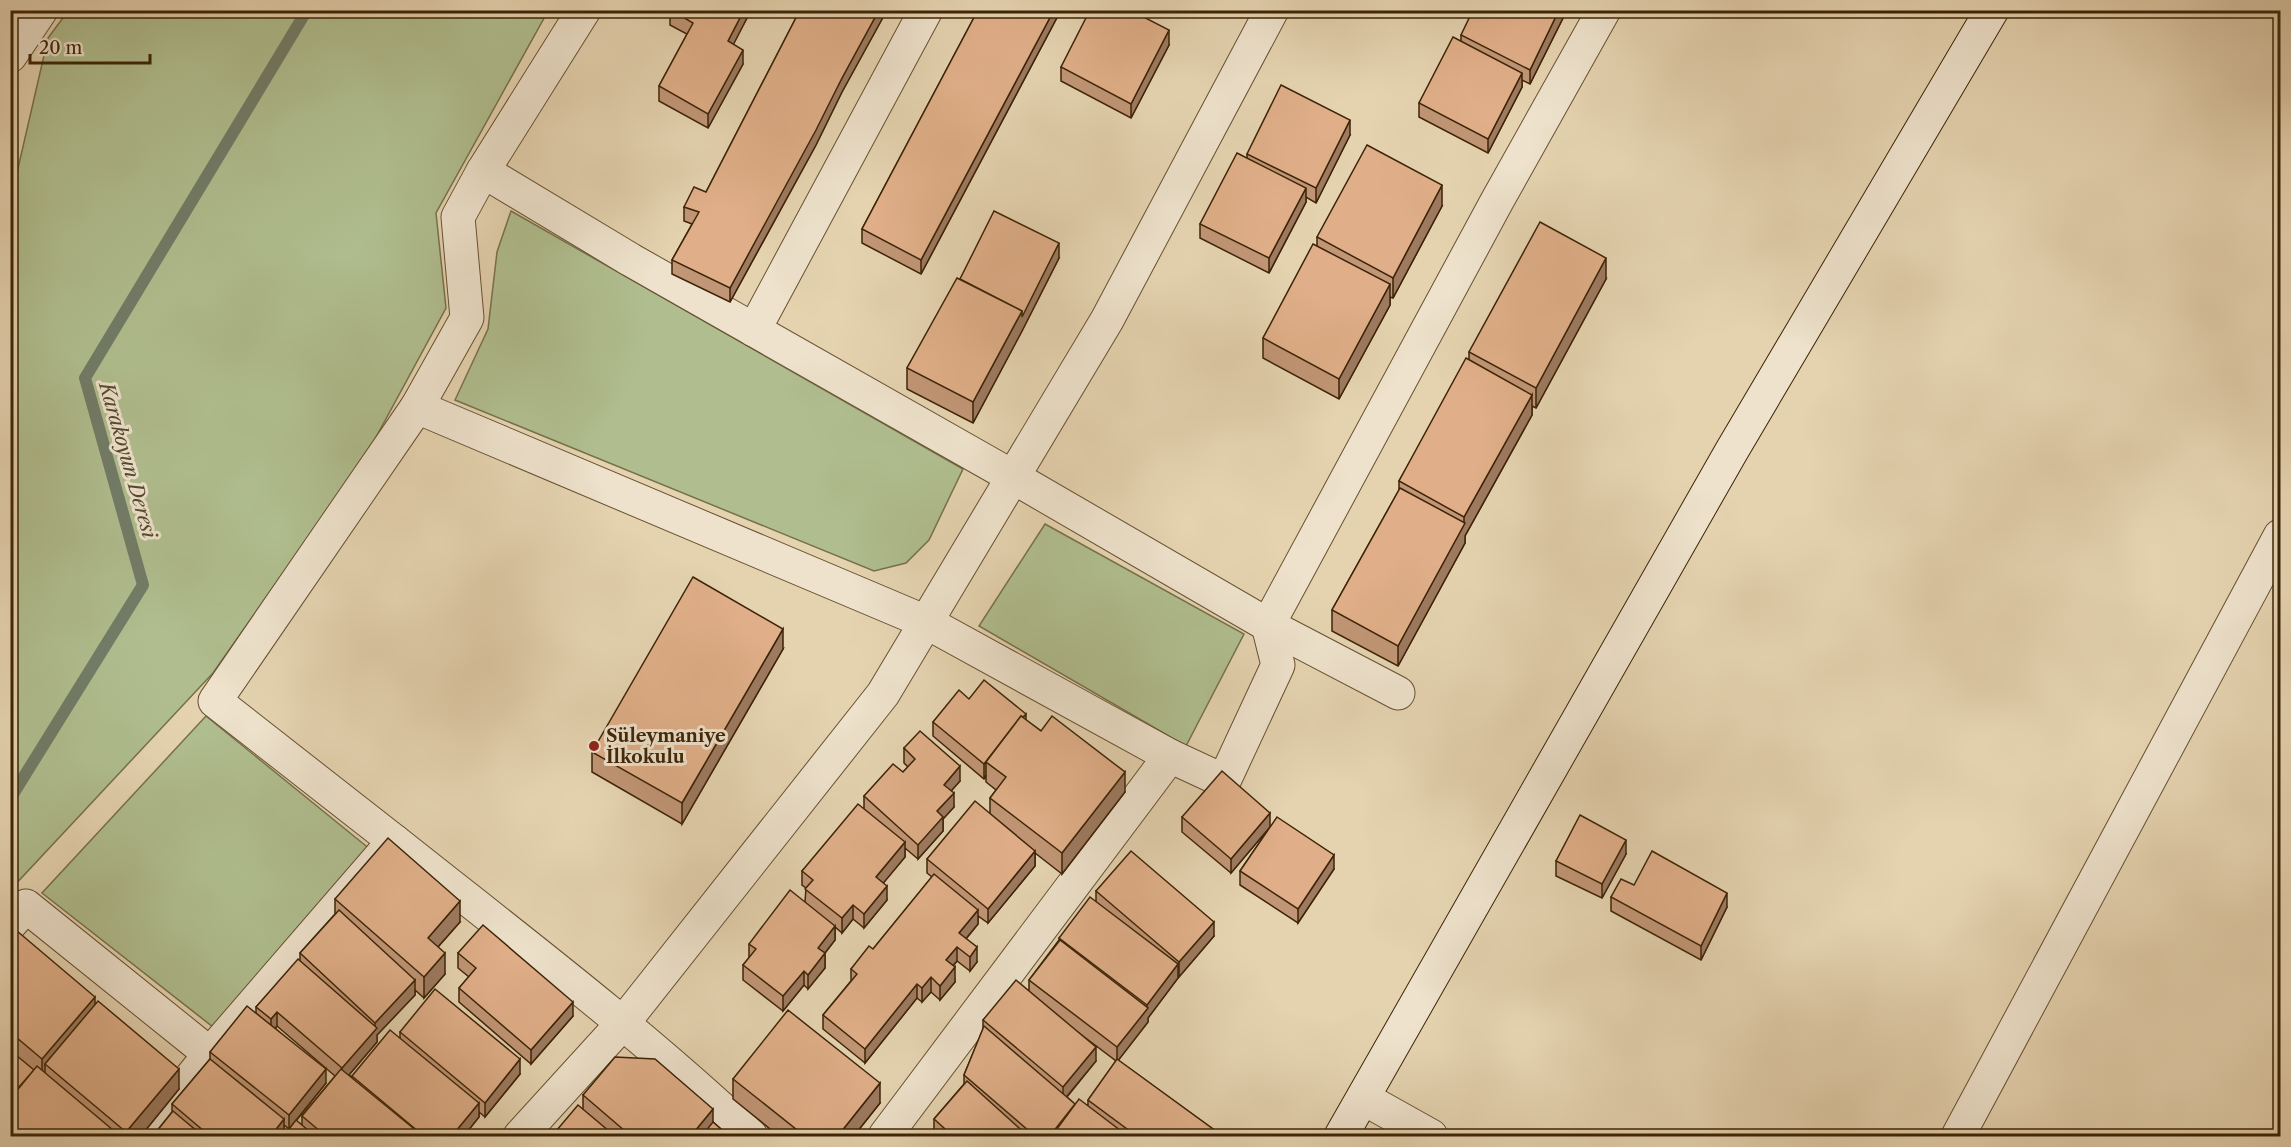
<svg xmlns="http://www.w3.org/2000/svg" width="2291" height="1147" viewBox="0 0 2291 1147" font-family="'Libre Caslon Text',serif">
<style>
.green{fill:#b0be8f;stroke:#76714b;stroke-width:1.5}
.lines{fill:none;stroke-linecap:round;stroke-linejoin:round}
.stream{stroke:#727d68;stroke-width:12}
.street-casing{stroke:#675031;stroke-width:35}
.secondary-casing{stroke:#3d2407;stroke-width:35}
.street{stroke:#eee2cc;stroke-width:33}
.secondary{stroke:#eee2cc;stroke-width:33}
.wall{fill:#c19676;stroke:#3d2407;stroke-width:1.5;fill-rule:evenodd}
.shaded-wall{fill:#9d7a60;stroke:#3d2407;stroke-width:1.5}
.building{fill:#e0af89;stroke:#3d2407;stroke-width:1.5}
.poi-dot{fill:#8f2418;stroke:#eee2cc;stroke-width:2}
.labels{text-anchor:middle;stroke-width:6;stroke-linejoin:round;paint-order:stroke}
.poi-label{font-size:18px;font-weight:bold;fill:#3d2407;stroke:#eee2cc;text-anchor:start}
.water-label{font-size:20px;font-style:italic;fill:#53492f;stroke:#eee2cc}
</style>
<rect width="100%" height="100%" fill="#e5d3b0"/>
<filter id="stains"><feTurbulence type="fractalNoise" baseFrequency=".00333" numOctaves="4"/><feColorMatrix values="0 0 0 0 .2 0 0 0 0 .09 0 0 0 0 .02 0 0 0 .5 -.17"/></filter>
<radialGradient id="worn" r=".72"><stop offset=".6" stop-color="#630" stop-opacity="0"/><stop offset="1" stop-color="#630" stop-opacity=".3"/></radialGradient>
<g class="green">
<path d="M 68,11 L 548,11 L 436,213 L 446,308 L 369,450 L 213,673 L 11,889 L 10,203 L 48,38 Z"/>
<path d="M 511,211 L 963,469 L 929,540 L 906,563 L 874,571 L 455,400 L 488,329 L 497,252 Z"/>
<path d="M 1045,524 L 1244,634 L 1186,746 L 979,626 Z"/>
<path d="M 206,716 L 371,850 L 213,1027 L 42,893 Z"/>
</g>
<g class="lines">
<path class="stream" d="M 10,799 L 143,585 L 85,378 L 307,10"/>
<g class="street-casing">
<g id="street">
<path d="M 10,56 L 41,10"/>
<path d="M 483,171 L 631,260 L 1013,477 L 1268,625 L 1398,693"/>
<path d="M 754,330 L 926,10"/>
<path d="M 417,407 L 926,622 L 1170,756"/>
<path d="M 394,841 C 515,937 638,1030 751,1136"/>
<path d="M 10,924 L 26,906 L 210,1054"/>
<path d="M 1363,1098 L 1431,1136"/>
<path d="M 144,1136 L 210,1054 L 394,841 L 215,701 L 417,407 L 467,318 L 458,217 L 483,171 L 584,10"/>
<path d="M 520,1136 L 623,1023 L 883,694 L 1107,320 L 1272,10"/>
<path d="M 885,1136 L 1170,756 L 1224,781 L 1278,665 L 1268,625 L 1497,201 L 1604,10"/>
<path d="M 1958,1136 L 2280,536"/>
</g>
</g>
<g class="secondary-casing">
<path id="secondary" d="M 1341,1136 L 1731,452 L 1992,10"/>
</g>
<use href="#street" class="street"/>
<use href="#secondary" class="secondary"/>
</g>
<g class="wall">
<path d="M 748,10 L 748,16 L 733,44 L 743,64 L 708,128 L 659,101 L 659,86 L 687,34 L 670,25 L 670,11 Z"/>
<path d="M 800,10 L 887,10 L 842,92 L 816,145 L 730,302 L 672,274 L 672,260 L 692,224 L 684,221 L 684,207 L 706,192 Z"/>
<path d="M 978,10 L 1061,10 L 921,274 L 862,243 L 862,229 Z"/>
<path d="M 1564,10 L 1564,16 L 1530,84 L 1522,80 L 1522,87 L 1488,153 L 1419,117 L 1419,103 L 1461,41 L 1461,35 Z"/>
<path d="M 1169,45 L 1131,118 L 1061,81 L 1061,67 Z"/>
<path d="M 1350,135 L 1316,203 L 1306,197 L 1306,202 L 1269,273 L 1200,238 L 1200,224 L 1247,158 L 1247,154 Z"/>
<path d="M 1442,206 L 1393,298 L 1390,297 L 1390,305 L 1339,399 L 1263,358 L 1263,338 L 1317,246 L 1317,237 Z"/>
<path d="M 1059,258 L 1022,331 L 973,423 L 907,389 L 907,368 L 960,279 Z"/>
<path d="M 1606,279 L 1536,408 L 1532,406 L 1532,415 L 1465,536 L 1465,543 L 1398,666 L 1332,631 L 1332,610 L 1399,490 L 1399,481 L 1469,360 L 1469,352 Z"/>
<path d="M 783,649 L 682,824 L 592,772 L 592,752 Z"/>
<path d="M 969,699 L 1026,720 L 1125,792 L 1062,874 L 1035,853 L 1035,866 L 988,923 L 978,916 L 978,924 L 966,939 L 977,962 L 970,971 L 957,961 L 953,966 L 955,982 L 940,1000 L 931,992 L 922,1002 L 917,998 L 865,1063 L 823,1029 L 823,1015 L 851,981 L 851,969 L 873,949 L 932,877 L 927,873 L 927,859 L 990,814 L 990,798 L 996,790 L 986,782 L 986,775 L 984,779 L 933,736 L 933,722 Z"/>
<path d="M 904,748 L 960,781 L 951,791 L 954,807 L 943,819 L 943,831 L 918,859 L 905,848 L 905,857 L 883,883 L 887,900 L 864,928 L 853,919 L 842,933 L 835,927 L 835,940 L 825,953 L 825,968 L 808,989 L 804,985 L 783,1011 L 743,980 L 743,965 L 749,958 L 749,944 L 805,902 L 806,888 L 802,885 L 802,871 L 864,808 L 864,796 L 903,772 L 908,767 L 904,763 Z"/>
<path d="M 1182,817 L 1270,827 L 1334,869 L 1298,923 L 1240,885 L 1240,871 L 1270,827 L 1231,873 L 1182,832 Z"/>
<path d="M 1626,854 L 1602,898 L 1556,876 L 1556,861 Z"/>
<path d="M 1634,885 L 1727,907 L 1701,960 L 1611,911 L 1611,897 Z"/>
<path d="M 1096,891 L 1214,936 L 1179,977 L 1178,976 L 1178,978 L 1148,1018 L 1148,1022 L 1118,1060 L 1224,1137 L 938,1137 L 934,1133 L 934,1119 L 964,1084 L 964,1075 L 983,1029 L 983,1020 L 1029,990 L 1029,980 L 1059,940 L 1059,938 L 1096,902 ZM 1079,1033 L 1116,1061 L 1088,1100 L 1088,1105 L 1075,1104 L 1067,1097 L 1096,1061 Z"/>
<path d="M 335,899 L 460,922 L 438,947 L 445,974 L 424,998 L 415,990 L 415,995 L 377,1035 L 377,1042 L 349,1075 L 352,1077 L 352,1076 L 400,1038 L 400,1032 L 520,1074 L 485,1117 L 479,1112 L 479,1117 L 463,1137 L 283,1137 L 289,1129 L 284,1125 L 284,1134 L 282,1137 L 152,1137 L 172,1112 L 172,1104 L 210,1059 L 210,1052 L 256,1013 L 256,1007 L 300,960 L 300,953 L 335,914 ZM 277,1026 L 335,1076 L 302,1116 L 302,1125 L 296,1121 L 326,1083 L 275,1028 Z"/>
<path d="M 10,938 L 95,1004 L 179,1089 L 140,1137 L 10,1137 Z"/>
<path d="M 458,953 L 573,1016 L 531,1064 L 459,1002 L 459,988 L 469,977 L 458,968 Z"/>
<path d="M 733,1079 L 880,1103 L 853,1137 L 780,1137 L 733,1099 Z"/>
<path d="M 583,1095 L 713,1122 L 730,1137 L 551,1137 L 583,1109 Z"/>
</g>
<g class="shaded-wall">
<path d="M 744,10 L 748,10 L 748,16 L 728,55 L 728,41 Z"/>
<path d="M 879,10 L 887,10 L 842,92 L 816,145 L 730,302 L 730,288 L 842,78 Z"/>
<path d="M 1054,10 L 1061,10 L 921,274 L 921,260 Z"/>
<path d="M 1559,10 L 1564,10 L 1564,16 L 1530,84 L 1530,70 Z"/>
<path d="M 1169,30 L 1169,45 L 1131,118 L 1131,104 Z"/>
<path d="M 743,50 L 743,64 L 708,128 L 708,114 Z"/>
<path d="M 1522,73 L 1522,87 L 1488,153 L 1488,139 Z"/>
<path d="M 1350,120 L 1350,135 L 1316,203 L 1316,188 Z"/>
<path d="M 1442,185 L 1442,206 L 1393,298 L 1393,278 Z"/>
<path d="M 1306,188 L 1306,202 L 1269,273 L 1269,258 Z"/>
<path d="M 1059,243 L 1059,258 L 1022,331 L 973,423 L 973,402 L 1022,311 Z"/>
<path d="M 1606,258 L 1606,279 L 1536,408 L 1536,388 Z"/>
<path d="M 1390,284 L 1390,305 L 1339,399 L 1339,379 Z"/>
<path d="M 1532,395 L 1532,415 L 1465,536 L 1465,543 L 1398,666 L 1398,646 L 1464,524 L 1464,517 Z"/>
<path d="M 783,629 L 783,649 L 682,824 L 682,803 Z"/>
<path d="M 1026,714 L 1026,728 L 986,762 L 986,775 L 984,779 L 984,764 Z"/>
<path d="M 960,766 L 960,781 L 944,799 L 944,785 Z"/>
<path d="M 1125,772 L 1125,792 L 1062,874 L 1062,853 Z"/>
<path d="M 954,793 L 954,807 L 943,819 L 943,831 L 918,859 L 918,845 L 937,811 Z"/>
<path d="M 1270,813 L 1270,827 L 1231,873 L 1231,859 Z"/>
<path d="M 1626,840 L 1626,854 L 1602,898 L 1602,884 Z"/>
<path d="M 905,842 L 905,857 L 876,892 L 876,877 Z"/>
<path d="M 1035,851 L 1035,866 L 988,923 L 988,909 Z"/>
<path d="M 1334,855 L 1334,869 L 1298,923 L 1298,909 Z"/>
<path d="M 887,886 L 887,900 L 864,928 L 864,914 Z"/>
<path d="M 1727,893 L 1727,907 L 1701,960 L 1701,946 Z"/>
<path d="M 460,901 L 460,922 L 428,958 L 428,938 Z"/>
<path d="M 853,905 L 853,919 L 842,933 L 842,918 Z"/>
<path d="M 978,910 L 978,924 L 959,947 L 959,933 Z"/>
<path d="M 1214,922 L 1214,936 L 1179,977 L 1179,962 Z"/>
<path d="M 835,926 L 835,940 L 818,962 L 818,948 Z"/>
<path d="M 957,947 L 957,961 L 946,974 L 946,960 Z"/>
<path d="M 977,947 L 977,962 L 970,971 L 970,957 Z"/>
<path d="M 445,953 L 445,974 L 424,998 L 424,977 Z"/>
<path d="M 825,953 L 825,968 L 808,989 L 808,975 Z"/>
<path d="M 1178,964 L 1178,978 L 1148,1018 L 1148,1022 L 1117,1062 L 1117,1047 L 1147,1009 L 1147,1005 Z"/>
<path d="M 955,967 L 955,982 L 940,1000 L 940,986 Z"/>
<path d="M 804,971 L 804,985 L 783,1011 L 783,996 Z"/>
<path d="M 931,977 L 931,992 L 922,1002 L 922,988 Z"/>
<path d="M 415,980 L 415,995 L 377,1035 L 377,1042 L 342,1083 L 342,1068 L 375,1030 L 375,1023 Z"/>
<path d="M 917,984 L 917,998 L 865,1063 L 865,1049 Z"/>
<path d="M 95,997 L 95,1018 L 45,1064 L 45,1077 L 42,1080 L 42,1059 Z"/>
<path d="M 573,1002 L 573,1016 L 531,1064 L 531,1050 Z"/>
<path d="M 277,1012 L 277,1026 L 271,1034 L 271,1019 Z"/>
<path d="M 1096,1047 L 1096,1061 L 1063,1101 L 1063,1087 Z"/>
<path d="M 520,1059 L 520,1074 L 485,1117 L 485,1103 Z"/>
<path d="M 179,1069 L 179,1089 L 140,1137 L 126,1137 L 126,1132 Z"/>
<path d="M 326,1069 L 326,1083 L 289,1129 L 289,1115 Z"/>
<path d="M 880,1083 L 880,1103 L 853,1137 L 837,1137 Z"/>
<path d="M 479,1103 L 479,1117 L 463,1137 L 451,1137 Z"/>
<path d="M 713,1109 L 713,1130 L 707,1137 L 690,1137 Z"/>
<path d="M 284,1119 L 284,1134 L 282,1137 L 270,1137 Z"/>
</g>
<g class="building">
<path d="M 671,10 L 744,10 L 728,41 L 743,50 L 708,114 L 659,86 L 693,23 Z"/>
<path d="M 800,10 L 879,10 L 842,78 L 816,130 L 730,288 L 672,260 L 699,212 L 684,207 L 694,187 L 706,192 Z"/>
<path d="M 978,10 L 1054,10 L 921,260 L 862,229 Z"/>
<path d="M 1090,10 L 1130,10 L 1169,30 L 1131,104 L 1061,67 Z"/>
<path d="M 1473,10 L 1559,10 L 1530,70 L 1461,35 Z"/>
<path d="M 1453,37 L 1522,73 L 1488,139 L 1419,103 Z"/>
<path d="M 1281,85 L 1350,120 L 1316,188 L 1247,154 Z"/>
<path d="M 1367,145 L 1442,185 L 1393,278 L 1317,237 Z"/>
<path d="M 1237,153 L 1306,188 L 1269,258 L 1200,224 Z"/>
<path d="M 994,211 L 1059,243 L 1022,317 L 1022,311 L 960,279 Z"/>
<path d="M 1540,222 L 1606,258 L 1536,388 L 1469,352 Z"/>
<path d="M 1313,244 L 1390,284 L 1339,379 L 1263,338 Z"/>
<path d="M 957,278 L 1022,311 L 973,402 L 907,368 Z"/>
<path d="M 1466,358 L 1532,395 L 1464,517 L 1399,481 Z"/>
<path d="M 1400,488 L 1465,523 L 1398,646 L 1332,610 Z"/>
<path d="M 693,577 L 783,629 L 682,803 L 592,752 Z"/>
<path d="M 984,680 L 1026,714 L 1023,717 L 1021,716 L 984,764 L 933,722 L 959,690 L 969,699 Z"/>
<path d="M 1021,716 L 1041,731 L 1052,716 L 1125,772 L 1062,853 L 990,798 L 1006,777 L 986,762 Z"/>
<path d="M 920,731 L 960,766 L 944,785 L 954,793 L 937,811 L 943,817 L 918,845 L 864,796 L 893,764 L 903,772 L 915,759 L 904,748 Z"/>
<path d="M 1222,771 L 1270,813 L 1231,859 L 1182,817 Z"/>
<path d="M 975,801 L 1035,851 L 988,909 L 927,859 Z"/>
<path d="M 858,804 L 905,842 L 876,877 L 887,886 L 864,914 L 853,905 L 842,918 L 805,889 L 813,880 L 802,871 Z"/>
<path d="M 1580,815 L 1626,840 L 1602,884 L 1556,861 Z"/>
<path d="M 1277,817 L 1334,855 L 1298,909 L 1240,871 Z"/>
<path d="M 388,838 L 460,901 L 428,938 L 445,953 L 424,977 L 335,899 Z"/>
<path d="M 1131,851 L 1214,922 L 1179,962 L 1096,891 Z"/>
<path d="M 1652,851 L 1727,893 L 1701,946 L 1611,897 L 1621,879 L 1634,885 Z"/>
<path d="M 934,874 L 978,910 L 959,933 L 977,947 L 970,957 L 957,947 L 946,960 L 955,967 L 940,986 L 931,977 L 922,988 L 917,984 L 865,1049 L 823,1015 L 857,974 L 851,969 L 869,946 L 873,949 Z"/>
<path d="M 790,890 L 835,926 L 818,948 L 825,953 L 808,975 L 804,971 L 783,996 L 743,965 L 756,949 L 749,944 Z"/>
<path d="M 1090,897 L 1178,964 L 1147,1005 L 1059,938 Z"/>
<path d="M 339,910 L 415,980 L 375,1023 L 300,953 Z"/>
<path d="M 483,925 L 573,1002 L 531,1050 L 459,988 L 476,968 L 458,953 Z"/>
<path d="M 17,931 L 95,997 L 42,1059 L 10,1032 L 10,938 Z"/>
<path d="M 1060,940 L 1148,1008 L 1117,1047 L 1029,980 Z"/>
<path d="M 298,959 L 377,1028 L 342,1068 L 277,1012 L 271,1019 L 256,1007 Z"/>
<path d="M 1016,980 L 1096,1047 L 1063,1087 L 983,1020 Z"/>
<path d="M 435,989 L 520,1059 L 485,1103 L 400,1032 Z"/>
<path d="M 98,1001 L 179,1069 L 126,1132 L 45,1064 Z"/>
<path d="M 247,1006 L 326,1069 L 289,1115 L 210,1052 Z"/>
<path d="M 788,1010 L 880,1083 L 837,1137 L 806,1137 L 733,1079 Z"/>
<path d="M 984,1026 L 1075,1104 L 1049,1137 L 1036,1137 L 964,1075 Z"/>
<path d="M 390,1030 L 479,1103 L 451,1137 L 425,1137 L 352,1076 Z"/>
<path d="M 10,1050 L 34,1070 L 10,1097 Z"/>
<path d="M 615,1057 L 655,1059 L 713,1109 L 690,1137 L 632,1137 L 583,1095 Z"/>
<path d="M 210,1059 L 284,1119 L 270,1137 L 211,1137 L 172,1104 Z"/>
<path d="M 1117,1059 L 1224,1137 L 1138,1137 L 1088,1100 Z"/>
<path d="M 37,1066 L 120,1136 L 119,1137 L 10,1137 L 10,1099 Z"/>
<path d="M 341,1069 L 424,1137 L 327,1137 L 302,1116 Z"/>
<path d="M 967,1081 L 1029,1137 L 954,1137 L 934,1119 Z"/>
<path d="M 1079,1099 L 1129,1137 L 1051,1137 Z"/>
<path d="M 578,1105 L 616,1137 L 551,1137 Z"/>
<path d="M 173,1111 L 204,1137 L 152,1137 Z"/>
<path d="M 296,1120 L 316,1137 L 283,1137 Z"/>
<path d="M 713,1122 L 730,1137 L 701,1137 Z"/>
</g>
<circle class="poi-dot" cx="594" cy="746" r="6"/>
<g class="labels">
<g class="poi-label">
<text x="606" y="742">Süleymaniye<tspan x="606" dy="21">İlkokulu</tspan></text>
</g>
<g class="water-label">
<text transform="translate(128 460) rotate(74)" y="7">Karakoyun Deresi</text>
</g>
</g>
<rect width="2291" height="1147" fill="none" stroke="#e5d3b0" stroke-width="36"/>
<rect x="12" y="12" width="2267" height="1123" fill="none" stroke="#3d2407" stroke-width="3"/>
<rect x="18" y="18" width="2255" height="1111" fill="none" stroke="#3d2407" stroke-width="1.5"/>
<path d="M30 54v9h120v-9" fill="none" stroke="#3d2407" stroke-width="3"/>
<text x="39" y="54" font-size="18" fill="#3d2407" stroke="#eee2cc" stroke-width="4.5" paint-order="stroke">20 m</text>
<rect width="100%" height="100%" filter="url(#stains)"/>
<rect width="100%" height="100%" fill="url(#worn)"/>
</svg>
